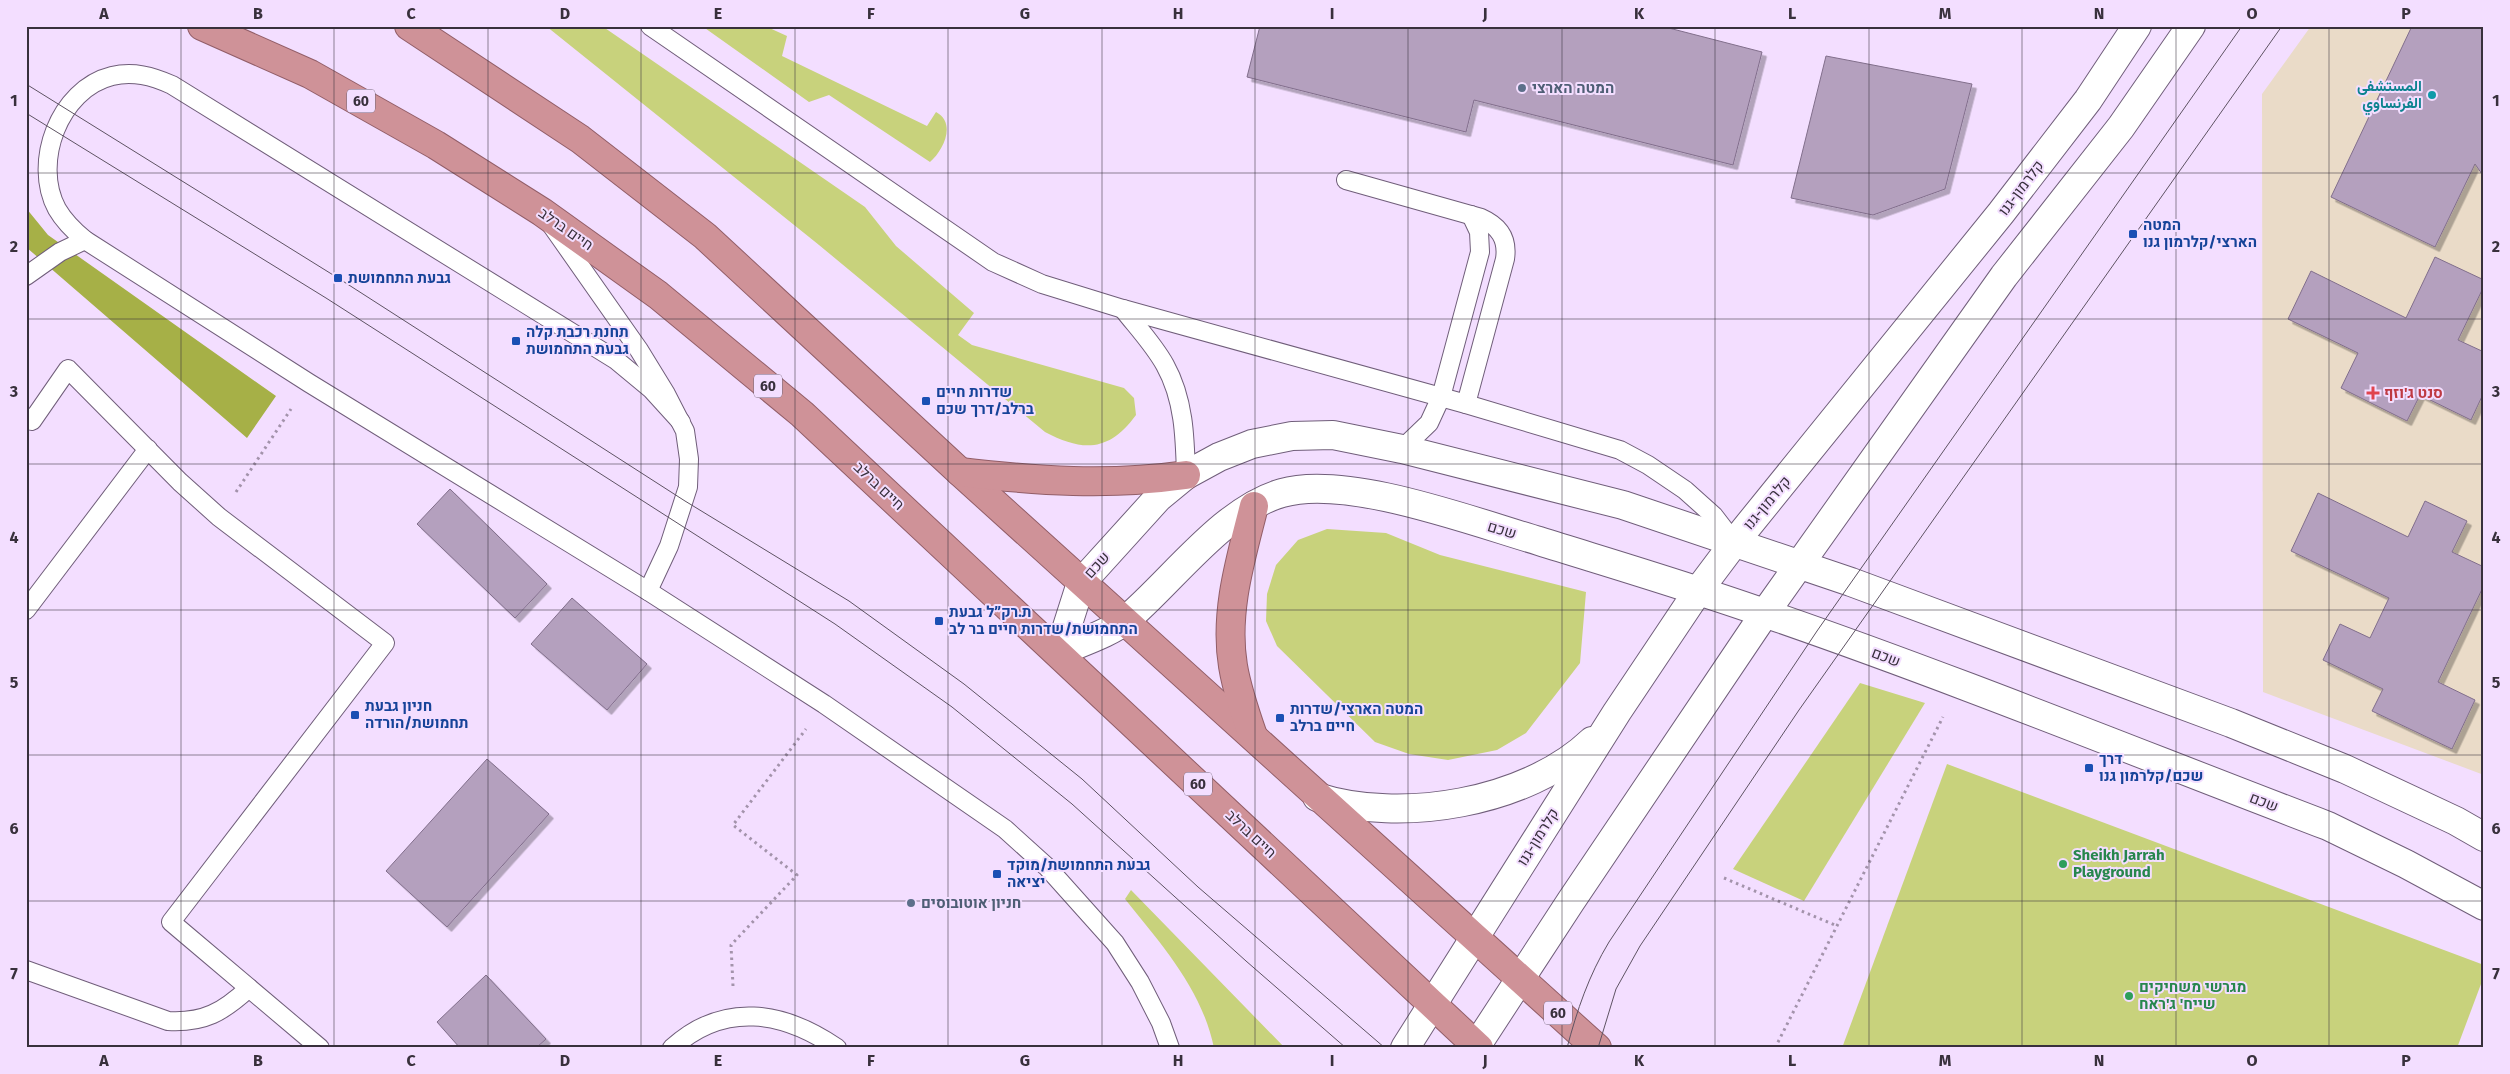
<svg xmlns="http://www.w3.org/2000/svg" width="2510" height="1074" viewBox="0 0 2510 1074" font-family="'Fira Sans',Vazirmatn,Heebo,sans-serif">
<style>
.medical{fill:#eadbc8}
.green{fill:#c8d27c}
.forest{fill:#a6b047}
.building{fill:#b4a0be;stroke:#816e8b;filter:url(#shadow)}
.lines{fill:none;stroke-linecap:round;stroke-linejoin:round}
.service-casing{stroke:#705e7a;stroke-width:20}
.tertiary-casing{stroke:#705e7a;stroke-width:30}
.trunk-casing{stroke:#925e68;stroke-width:30}
.path{stroke:#a393ab;stroke-width:3;stroke-dasharray:2.5 4;stroke-linecap:butt}
.service{stroke:#fff;stroke-width:18}
.tertiary{stroke:#fff;stroke-width:28}
.trunk{stroke:#cf9298;stroke-width:28}
.tram{stroke:#5e5363;stroke-width:1}
.grid{fill:none;stroke:#38303c;stroke-width:1;stroke-opacity:0.55}
.service-dot{fill:#5c6f8a;stroke:#f3deff;stroke-width:2}
.culture-dot{fill:#0f9aa8;stroke:#f3deff;stroke-width:2}
.transit-dot{fill:#1a4fb4;stroke:#f3deff;stroke-width:2}
.health-dot{fill:#e0444e;stroke:#f3deff;stroke-width:2}
.leisure-dot{fill:#2e9e5b;stroke:#f3deff;stroke-width:2}
.labels{text-anchor:middle;stroke-width:4;stroke-linejoin:round;paint-order:stroke}
.shield{fill:#f3deff;stroke:#706476;stroke-width:1}
.shield-label{font-size:14px;font-weight:bold;fill:#38303c}
.culture-label{font-size:15px;font-weight:bold;fill:#0d838f;stroke:#f3deff;text-anchor:end}
.service-label{font-size:15px;font-weight:bold;fill:#4e5e75;stroke:#f3deff;text-anchor:start}
.street-label{font-size:15px;fill:#38303c;stroke:#f3deff}
.transit-label{font-size:15px;font-weight:bold;fill:#164399;stroke:#f3deff;text-anchor:start}
.health-label{font-size:15px;font-weight:bold;fill:#be3a42;stroke:#f3deff;text-anchor:start}
.leisure-label{font-size:15px;font-weight:bold;fill:#27864d;stroke:#f3deff;text-anchor:start}
.neatline{fill:none;stroke:#38303c;stroke-width:2}
.grid-label{font-size:16px;text-anchor:middle;font-weight:bold;fill:#38303c}
</style>
<defs>
<filter id="shadow"><feDropShadow dx="4.5" dy="4.5" stdDeviation="0" flood-color="#0004"/></filter>
</defs>
<rect width="100%" height="100%" fill="#f3deff"/>
<path class="medical" d="M 2311,26 L 2484,26 L 2484,775 L 2263,692 L 2262,94 Z"/>
<g class="green">
<path d="M 546,26 L 602,26 L 865,207 L 896,246 L 974,313 L 958,335 L 972,345 L 1124,388 L 1134,398 L 1136,415 C 1109,452 1083,452 1045,432 L 819,245 Z"/>
<path d="M 702,26 L 765,26 L 787,36 L 782,56 L 927,126 L 936,112 C 957,123 943,151 930,162 L 829,95 L 809,102 Z"/>
<path d="M 1327,529 L 1386,533 L 1440,555 L 1586,592 L 1580,663 L 1526,733 L 1497,750 L 1448,760 L 1409,754 L 1375,742 L 1277,646 L 1266,621 L 1267,594 L 1276,565 L 1298,540 Z"/>
<path d="M 1860,683 L 1925,703 L 1804,901 L 1733,869 Z"/>
<path d="M 1947,764 L 2484,965 L 2484,976 L 2457,1048 L 1842,1048 Z"/>
<path d="M 1131,890 L 1285,1048 L 1214,1048 C 1202,989 1161,944 1125,899 Z"/>
</g>
<path class="forest" d="M 26,208 L 48,235 L 276,396 L 247,438 L 26,247 Z"/>
<g class="building">
<path d="M 1260,26 L 1661,26 L 1762,52 L 1733,165 L 1474,100 L 1466,132 L 1247,77 Z"/>
<path d="M 2412,26 L 2484,26 L 2484,177 L 2475,164 L 2435,247 L 2331,197 Z"/>
<path d="M 1826,56 L 1972,84 L 1945,189 L 1873,215 L 1791,198 Z"/>
<path d="M 2435,257 L 2484,280 L 2484,286 L 2458,340 L 2484,352 L 2484,392 L 2471,420 L 2420,395 L 2407,421 L 2341,388 L 2358,353 L 2288,319 L 2311,271 L 2406,318 Z"/>
<path d="M 450,489 L 547,584 L 515,618 L 417,524 Z"/>
<path d="M 2318,493 L 2408,537 L 2425,501 L 2467,521 L 2452,552 L 2484,567 L 2484,585 L 2438,682 L 2475,700 L 2452,749 L 2372,711 L 2383,689 L 2323,660 L 2340,624 L 2370,638 L 2389,598 L 2291,551 Z"/>
<path d="M 572,598 L 647,664 L 607,710 L 531,644 Z"/>
<path d="M 487,759 L 549,814 L 447,927 L 386,871 Z"/>
<path d="M 486,975 L 546,1039 L 536,1048 L 460,1048 L 437,1022 Z"/>
</g>
<g class="lines">
<g class="service-casing">
<g id="service">
<path d="M 650,26 L 993,262 L 1042,284 L 1123,309 L 1466,404 L 1620,450 L 1648,465 L 1685,490 L 1714,516 L 1734,542"/>
<path d="M 1346,180 L 1481,218 C 1499,226 1508,239 1505,259 L 1466,404"/>
<path d="M 552,226 L 639,350 L 666,394 L 685,431 L 689,459 L 688,487 L 669,546 L 648,591"/>
<path d="M 26,276 L 60,252 L 85,240"/>
<path d="M 1123,309 C 1137,327 1154,345 1165,365 C 1184,399 1185,437 1186,475"/>
<path d="M 26,417 L 32,421 L 68,369 L 180,482 L 219,517 L 385,643 L 171,922 L 320,1048"/>
<path d="M 681,422 L 651,389 L 616,360 L 172,85 C 152,76 133,71 112,76 C 59,89 32,163 57,209 C 64,221 74,231 85,240 L 309,383 L 648,591 L 824,704 L 1005,829 L 1047,867 L 1115,943 L 1140,982 L 1161,1023 L 1170,1048"/>
<path d="M 1402,449 L 1429,423 L 1441,397 L 1480,252 L 1479,232 L 1471,215"/>
<path d="M 26,610 L 148,449"/>
<path d="M 26,970 L 168,1021 C 204,1023 223,1012 249,988"/>
<path d="M 672,1048 C 724,1001 783,1011 837,1048"/>
</g>
</g>
<g class="tertiary-casing">
<g id="tertiary">
<path d="M 1059,652 L 1081,583 L 1158,498 L 1186,475 L 1219,457 L 1252,444 L 1292,436 L 1333,435 L 1402,449 L 1623,505 L 1851,582 L 2231,723 L 2345,769 L 2456,821 L 2484,837"/>
<path d="M 1059,652 C 1079,643 1111,633 1127,619 C 1172,581 1224,509 1282,493 C 1346,474 1474,522 1539,541 C 1616,565 1694,588 1770,615 C 1958,680 2142,755 2328,826 L 2406,864 L 2484,906"/>
<path d="M 1317,797 C 1400,824 1527,803 1592,741"/>
<path d="M 1405,1048 L 1617,712 L 1698,591 L 1734,543 L 2001,213 L 2088,100 L 2137,26"/>
<path d="M 1475,1048 L 1571,901 L 1765,613 L 2004,276 L 2121,127 L 2191,26"/>
</g>
</g>
<g class="trunk-casing">
<g id="trunk">
<path d="M 202,26 L 310,74 L 436,145 L 542,212 L 658,295 L 802,414 L 1479,1048"/>
<path d="M 409,26 L 580,139 L 705,236 L 960,472 L 1597,1048"/>
<path d="M 960,472 C 1038,481 1108,486 1186,475"/>
<path d="M 1253,736 C 1245,713 1237,690 1233,666 C 1224,612 1241,558 1254,506"/>
</g>
</g>
<g class="path">
<path d="M 236,492 L 291,409"/>
<path d="M 1724,878 L 1837,926"/>
<path d="M 733,986 L 731,945 L 797,875 L 733,825 L 806,729"/>
<path d="M 1775,1048 L 1943,717"/>
</g>
<use href="#service" class="service"/>
<use href="#tertiary" class="tertiary"/>
<use href="#trunk" class="trunk"/>
<g class="tram">
<path d="M 26,84 L 338,278 L 685,501 L 849,601 L 964,684 L 1082,779 L 1198,887 L 1385,1048"/>
<path d="M 26,113 L 326,298 L 835,624 L 952,707 L 1072,804 L 1246,961 L 1346,1048"/>
<path d="M 1567,1048 C 1577,1010 1589,975 1609,942 L 1817,631 L 2242,26"/>
<path d="M 1598,1048 L 1616,989 L 1640,946 L 1799,710 L 2282,26"/>
</g>
</g>
<path class="grid" d="M 181,26 L 181,1048M 334,26 L 334,1048M 488,26 L 488,1048M 641,26 L 641,1048M 795,26 L 795,1048M 948,26 L 948,1048M 1102,26 L 1102,1048M 1255,26 L 1255,1048M 1408,26 L 1408,1048M 1562,26 L 1562,1048M 1715,26 L 1715,1048M 1869,26 L 1869,1048M 2022,26 L 2022,1048M 2176,26 L 2176,1048M 2329,26 L 2329,1048M 26,173 L 2484,173M 26,319 L 2484,319M 26,464 L 2484,464M 26,610 L 2484,610M 26,755 L 2484,755M 26,901 L 2484,901"/>
<g class="service-dot">
<circle cx="1522" cy="88" r="5"/>
<circle cx="911" cy="903" r="5"/>
</g>
<circle class="culture-dot" cx="2432" cy="95" r="5"/>
<g class="transit-dot">
<rect x="2128" y="229" width="10" height="10" rx="2.5"/>
<rect x="333" y="273" width="10" height="10" rx="2.5"/>
<rect x="511" y="336" width="10" height="10" rx="2.5"/>
<rect x="921" y="396" width="10" height="10" rx="2.5"/>
<rect x="934" y="616" width="10" height="10" rx="2.5"/>
<rect x="350" y="710" width="10" height="10" rx="2.5"/>
<rect x="1275" y="713" width="10" height="10" rx="2.5"/>
<rect x="2084" y="763" width="10" height="10" rx="2.5"/>
<rect x="992" y="869" width="10" height="10" rx="2.5"/>
</g>
<path class="health-dot" d="M2370.5 385.5h5v5h5v5h-5v5h-5v-5h-5v-5h5z"/>
<g class="leisure-dot">
<circle cx="2063" cy="864" r="5"/>
<circle cx="2129" cy="996" r="5"/>
</g>
<g class="labels">
<g class="shield">
<rect x="347" y="89.5" width="28" height="23" rx="4"/>
<rect x="754" y="374.5" width="28" height="23" rx="4"/>
<rect x="1184" y="772.5" width="28" height="23" rx="4"/>
<rect x="1544" y="1001.5" width="28" height="23" rx="4"/>
</g>
<g class="shield-label">
<text x="361" y="106">60</text>
<text x="768" y="391">60</text>
<text x="1198" y="789">60</text>
<text x="1558" y="1018">60</text>
</g>
<g class="culture-label">
<text x="2422" y="91">المستشفى<tspan x="2422" dy="17">الفرنساوي</tspan></text>
</g>
<g class="service-label">
<text x="1532" y="93">המטה הארצי</text>
<text x="921" y="908">חניון אוטובוסים</text>
</g>
<g class="street-label">
<text transform="translate(2021 188) rotate(-53)" y="5">קלרמון-גנו</text>
<text transform="translate(566 229) rotate(35)" y="5">חיים ברלב</text>
<text transform="translate(879 486) rotate(43)" y="5">חיים ברלב</text>
<text transform="translate(1767 503) rotate(-50)" y="5">קלרמון-גנו</text>
<text transform="translate(1502 530) rotate(17)" y="5">שכם</text>
<text transform="translate(1097 565) rotate(-48)" y="5">שכם</text>
<text transform="translate(1886 657) rotate(21)" y="5">שכם</text>
<text transform="translate(2264 802) rotate(21)" y="5">שכם</text>
<text transform="translate(1251 834) rotate(43)" y="5">חיים ברלב</text>
<text transform="translate(1538 837) rotate(-58)" y="5">קלרמון-גנו</text>
</g>
<g class="transit-label">
<text x="2143" y="230">המטה<tspan x="2143" dy="17">הארצי/קלרמון גנו</tspan></text>
<text x="348" y="283">גבעת התחמושת</text>
<text x="526" y="337">תחנת רכבת קלה<tspan x="526" dy="17">גבעת התחמושת</tspan></text>
<text x="936" y="397">שדרות חיים<tspan x="936" dy="17">ברלב/דרך שכם</tspan></text>
<text x="949" y="617">ת.רק״ל גבעת<tspan x="949" dy="17">התחמושת/שדרות חיים בר לב</tspan></text>
<text x="365" y="711">חניון גבעת<tspan x="365" dy="17">תחמושת/הורדה</tspan></text>
<text x="1290" y="714">המטה הארצי/שדרות<tspan x="1290" dy="17">חיים ברלב</tspan></text>
<text x="2099" y="764">דרך<tspan x="2099" dy="17">שכם/קלרמון גנו</tspan></text>
<text x="1007" y="870">גבעת התחמושת/מוקד<tspan x="1007" dy="17">יציאה</tspan></text>
</g>
<g class="health-label">
<text x="2384" y="398">סנט ג'וזף</text>
</g>
<g class="leisure-label">
<text x="2073" y="860">Sheikh Jarrah<tspan x="2073" dy="17">Playground</tspan></text>
<text x="2139" y="992">מגרשי משחיקים<tspan x="2139" dy="17">שייח' ג'ראח</tspan></text>
</g>
</g>
<rect width="2510" height="1074" fill="none" stroke="#f3deff" stroke-width="55"/>
<rect x="28" y="28" width="2454" height="1018" class="neatline"/>
<g class="grid-label">
<text x="104" y="19">A</text>
<text x="258" y="19">B</text>
<text x="411" y="19">C</text>
<text x="565" y="19">D</text>
<text x="718" y="19">E</text>
<text x="871" y="19">F</text>
<text x="1025" y="19">G</text>
<text x="1178" y="19">H</text>
<text x="1332" y="19">I</text>
<text x="1485" y="19">J</text>
<text x="1639" y="19">K</text>
<text x="1792" y="19">L</text>
<text x="1945" y="19">M</text>
<text x="2099" y="19">N</text>
<text x="2252" y="19">O</text>
<text x="2406" y="19">P</text>
<text x="14" y="106">1</text>
<text x="2496" y="106">1</text>
<text x="14" y="252">2</text>
<text x="2496" y="252">2</text>
<text x="14" y="397">3</text>
<text x="2496" y="397">3</text>
<text x="14" y="543">4</text>
<text x="2496" y="543">4</text>
<text x="14" y="688">5</text>
<text x="2496" y="688">5</text>
<text x="14" y="834">6</text>
<text x="2496" y="834">6</text>
<text x="14" y="979">7</text>
<text x="2496" y="979">7</text>
<text x="104" y="1066">A</text>
<text x="258" y="1066">B</text>
<text x="411" y="1066">C</text>
<text x="565" y="1066">D</text>
<text x="718" y="1066">E</text>
<text x="871" y="1066">F</text>
<text x="1025" y="1066">G</text>
<text x="1178" y="1066">H</text>
<text x="1332" y="1066">I</text>
<text x="1485" y="1066">J</text>
<text x="1639" y="1066">K</text>
<text x="1792" y="1066">L</text>
<text x="1945" y="1066">M</text>
<text x="2099" y="1066">N</text>
<text x="2252" y="1066">O</text>
<text x="2406" y="1066">P</text>
</g>
</svg>
